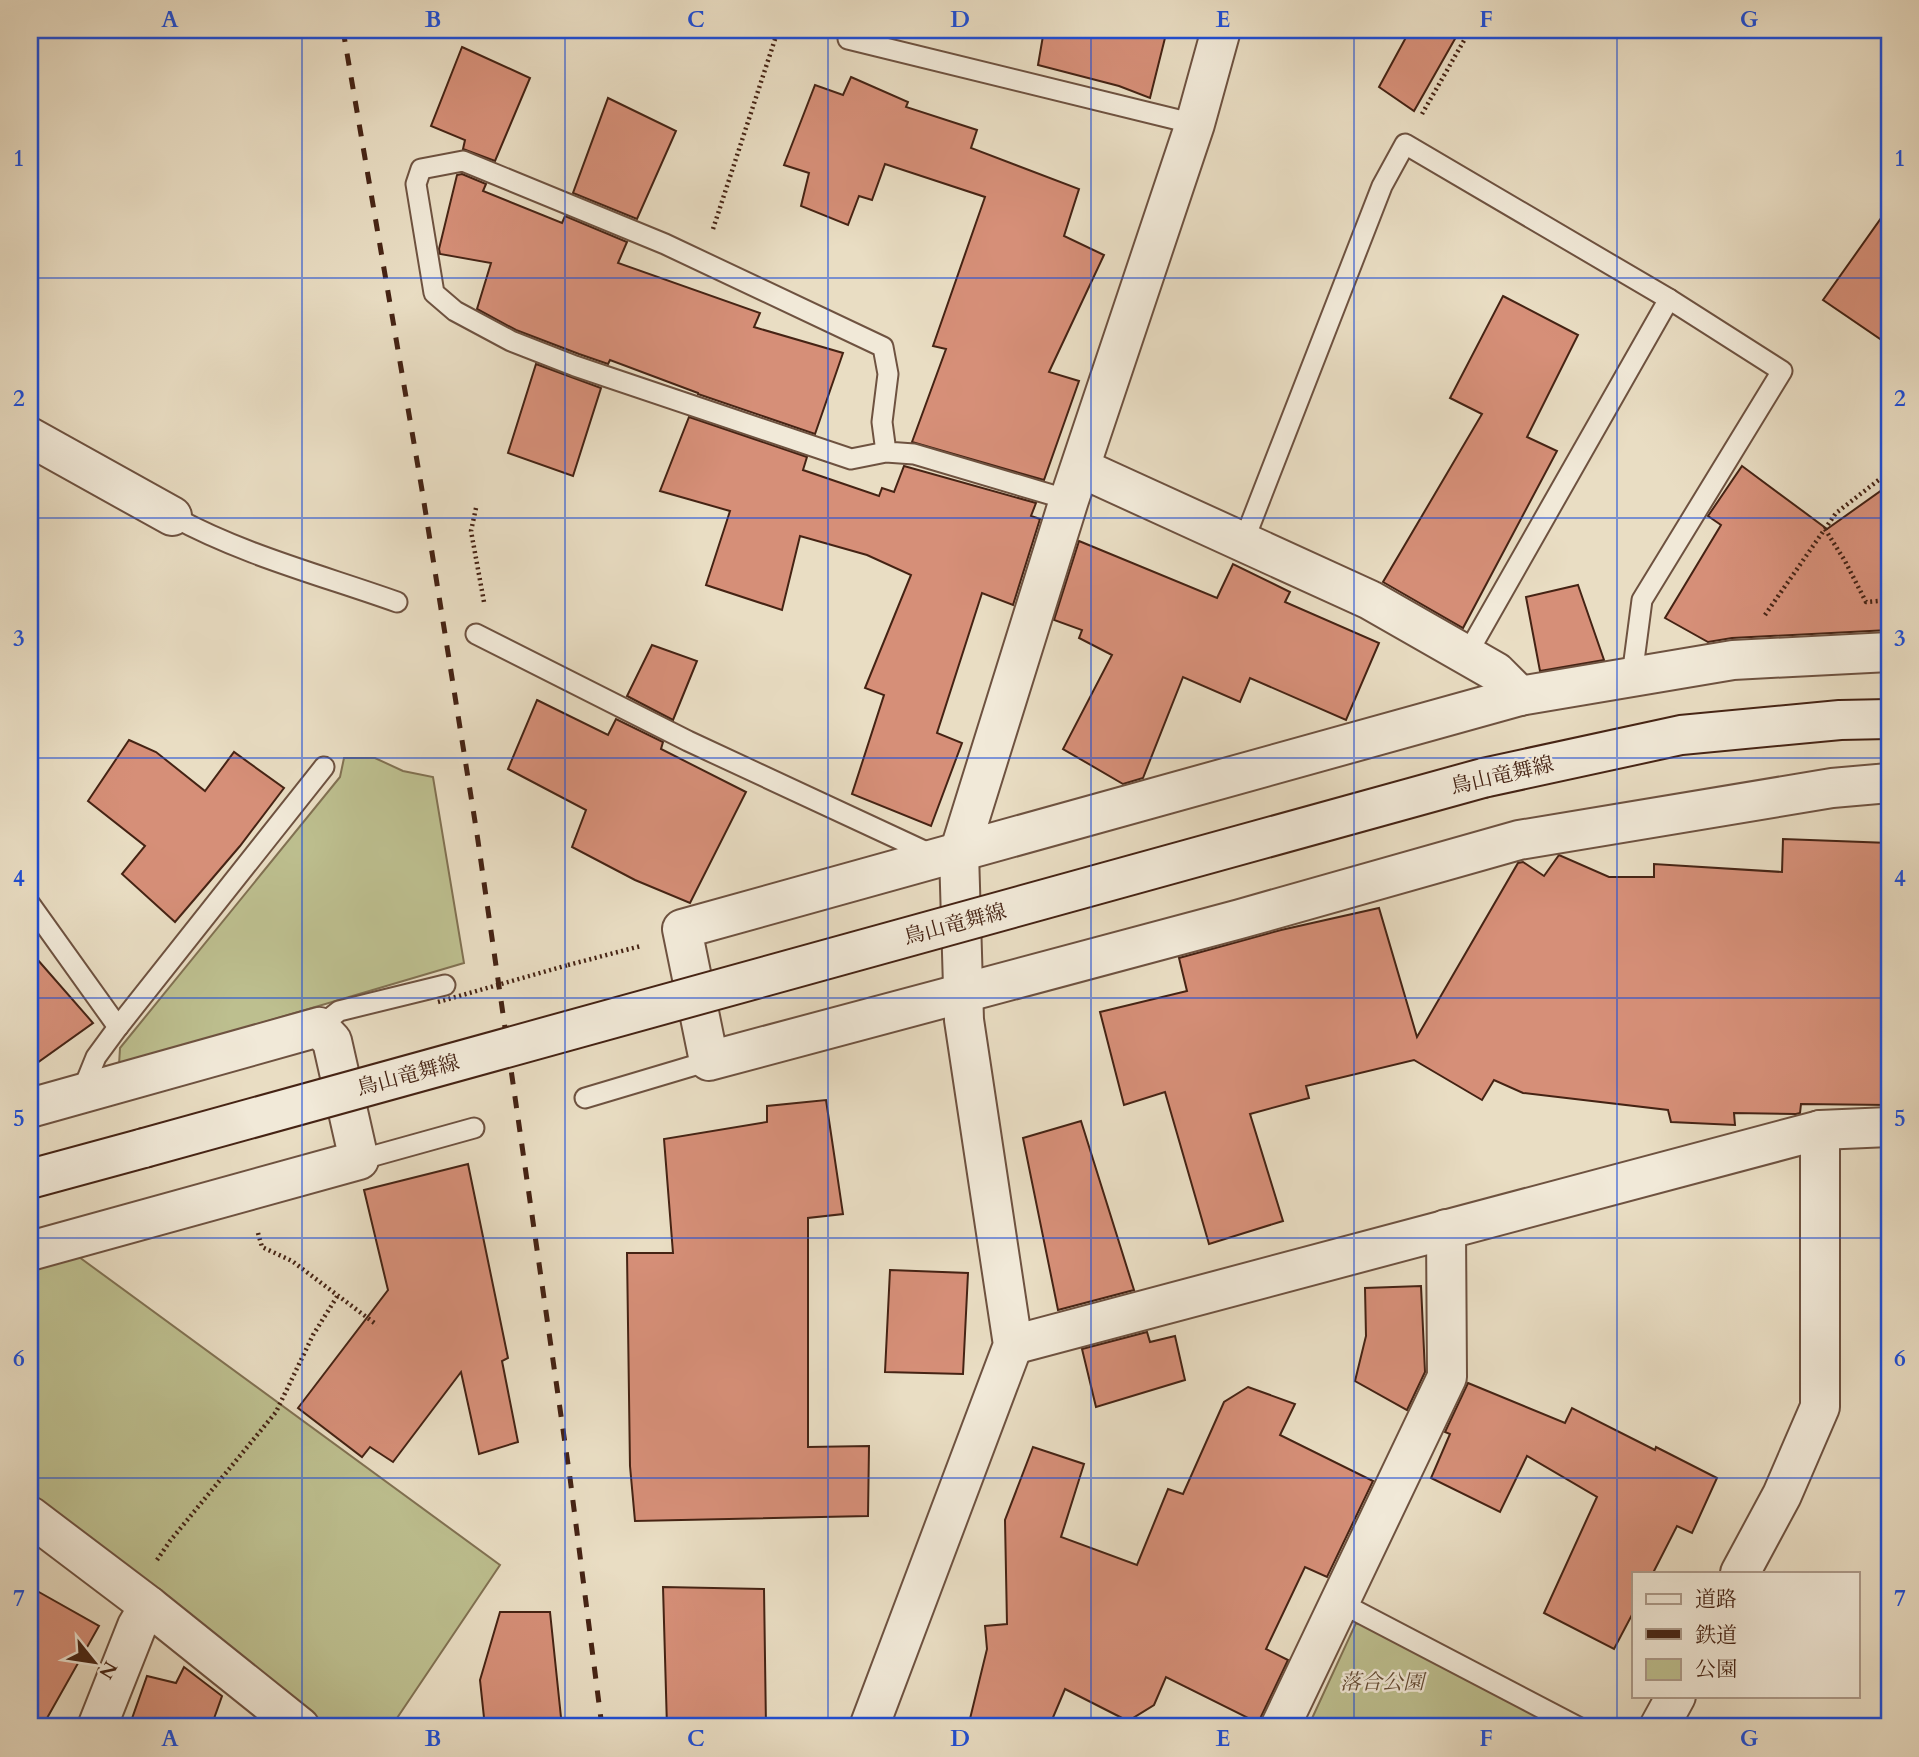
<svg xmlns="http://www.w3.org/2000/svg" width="1919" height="1757" viewBox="0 0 1919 1757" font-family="Cardo,'Noto Serif JP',serif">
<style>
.green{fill:#bdbf8f;stroke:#817152;stroke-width:2}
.building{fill:#d68f78;stroke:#452314;stroke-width:2}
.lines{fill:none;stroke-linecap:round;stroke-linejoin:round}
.lane-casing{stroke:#6e5240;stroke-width:23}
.street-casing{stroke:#6e5240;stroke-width:42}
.secondary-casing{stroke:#452314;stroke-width:42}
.path{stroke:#452314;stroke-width:4.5;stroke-dasharray:2 3.5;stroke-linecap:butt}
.lane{stroke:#f1e9d8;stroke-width:19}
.street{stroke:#f1e9d8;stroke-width:38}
.secondary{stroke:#f1e9d8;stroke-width:38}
.rail{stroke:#452314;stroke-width:5;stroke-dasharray:12 12;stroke-linecap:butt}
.secondary-bridge-casing{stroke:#452314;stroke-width:42;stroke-linecap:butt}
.path-bridge{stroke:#452314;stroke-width:4.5;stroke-dasharray:2 3.5;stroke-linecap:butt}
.secondary-bridge{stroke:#f1e9d8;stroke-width:38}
.grid{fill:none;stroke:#1d4ed8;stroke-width:2;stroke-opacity:0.55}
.labels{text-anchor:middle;stroke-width:5;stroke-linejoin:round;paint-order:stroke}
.street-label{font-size:21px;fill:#452314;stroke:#f1e9d8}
.park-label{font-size:21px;font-style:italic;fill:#634a33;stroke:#f1e9d8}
.neatline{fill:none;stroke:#1d4ed8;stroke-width:2.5}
.grid-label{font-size:23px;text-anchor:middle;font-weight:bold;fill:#1d4ed8}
</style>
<rect width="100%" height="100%" fill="#e9ddc3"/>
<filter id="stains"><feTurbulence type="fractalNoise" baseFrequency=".00286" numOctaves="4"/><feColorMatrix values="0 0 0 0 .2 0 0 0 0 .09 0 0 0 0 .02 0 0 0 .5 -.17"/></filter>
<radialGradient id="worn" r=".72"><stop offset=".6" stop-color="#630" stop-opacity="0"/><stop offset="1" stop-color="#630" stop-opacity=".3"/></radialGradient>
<g class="green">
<path d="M 344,758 L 375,758 L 403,771 L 433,777 L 464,963 L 119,1065 L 120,1048 L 340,777 Z"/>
<path d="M 79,1257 L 500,1565 L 391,1727 L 324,1727 L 30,1497 L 30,1270 Z"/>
<path d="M 1361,1619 L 1560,1727 L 1308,1727 L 1356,1623 L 1358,1624 Z"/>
</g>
<g class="building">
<path d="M 1044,30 L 1135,30 L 1165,38 L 1150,98 L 1119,86 L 1038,65 Z"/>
<path d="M 1410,30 L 1460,30 L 1414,111 L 1379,87 Z"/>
<path d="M 462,47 L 530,78 L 495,161 L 463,149 L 465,140 L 431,126 Z"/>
<path d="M 851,77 L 908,102 L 906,107 L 977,130 L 971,148 L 1079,189 L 1064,236 L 1104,255 L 1049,372 L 1079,381 L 1044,480 L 912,442 L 946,349 L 933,346 L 985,197 L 885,164 L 872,200 L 859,196 L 848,225 L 801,206 L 809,173 L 784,165 L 815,85 L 843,95 Z"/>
<path d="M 608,98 L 676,131 L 637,219 L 573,193 Z"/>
<path d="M 462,174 L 486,184 L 483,191 L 562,223 L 565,216 L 627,242 L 618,263 L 760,313 L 754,327 L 843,353 L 815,434 L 698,394 L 698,393 L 610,360 L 608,364 L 579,354 L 516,330 L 477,309 L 491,263 L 440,254 L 439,249 L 457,175 Z"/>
<path d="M 1889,207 L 1889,345 L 1823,300 Z"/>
<path d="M 1503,296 L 1578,335 L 1527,437 L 1557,451 L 1463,628 L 1383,582 L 1482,414 L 1450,398 Z"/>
<path d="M 536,364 L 601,388 L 573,476 L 508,453 Z"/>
<path d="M 689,417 L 807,457 L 803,470 L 879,496 L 882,488 L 894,492 L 904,466 L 1036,503 L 1031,516 L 1040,519 L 1013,605 L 982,593 L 937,733 L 962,743 L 931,826 L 852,794 L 884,695 L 865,688 L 911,575 L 867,555 L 800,536 L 782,610 L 706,585 L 730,511 L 660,491 Z"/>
<path d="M 1742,466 L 1827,529 L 1889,485 L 1889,630 L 1732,638 L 1708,642 L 1665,618 L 1721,525 L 1708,516 Z"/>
<path d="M 1079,541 L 1217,598 L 1233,564 L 1290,592 L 1285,602 L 1379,643 L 1346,720 L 1250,678 L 1240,702 L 1183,677 L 1143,778 L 1123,784 L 1063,749 L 1112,655 L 1079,638 L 1082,630 L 1054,620 Z"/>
<path d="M 1578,585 L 1604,660 L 1540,671 L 1526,597 Z"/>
<path d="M 652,645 L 697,661 L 673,720 L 627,696 Z"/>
<path d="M 537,700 L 608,735 L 616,719 L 663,742 L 661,749 L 746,792 L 690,903 L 635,880 L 572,847 L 586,810 L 508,769 Z"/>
<path d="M 129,740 L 156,752 L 205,791 L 234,752 L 284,788 L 240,846 L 175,922 L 122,874 L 145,846 L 88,801 Z"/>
<path d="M 1783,839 L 1889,843 L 1889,1105 L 1801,1104 L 1800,1113 L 1796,1114 L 1734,1113 L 1735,1125 L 1671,1122 L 1668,1110 L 1523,1093 L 1494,1080 L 1482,1100 L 1414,1060 L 1306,1086 L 1309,1098 L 1250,1114 L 1283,1221 L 1209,1244 L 1165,1092 L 1124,1105 L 1100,1012 L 1187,991 L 1179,958 L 1281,930 L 1379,908 L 1417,1037 L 1518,863 L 1523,862 L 1544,876 L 1559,855 L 1609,877 L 1654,877 L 1654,864 L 1782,872 Z"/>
<path d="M 30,951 L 93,1023 L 30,1068 Z"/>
<path d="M 826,1100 L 843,1214 L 808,1218 L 808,1447 L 869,1446 L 868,1516 L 635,1521 L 630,1466 L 627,1253 L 673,1253 L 664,1139 L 767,1122 L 767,1106 Z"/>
<path d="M 1081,1121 L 1134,1290 L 1058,1310 L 1023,1138 Z"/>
<path d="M 468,1164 L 508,1358 L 502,1361 L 518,1442 L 479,1454 L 461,1372 L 393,1462 L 370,1447 L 362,1457 L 298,1408 L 388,1290 L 364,1190 Z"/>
<path d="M 890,1270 L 968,1273 L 963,1374 L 885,1372 Z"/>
<path d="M 1421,1286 L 1425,1372 L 1407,1410 L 1355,1381 L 1366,1336 L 1365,1288 Z"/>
<path d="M 1147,1332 L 1150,1342 L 1175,1336 L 1185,1380 L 1096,1407 L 1082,1349 Z"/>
<path d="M 1468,1383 L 1565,1423 L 1572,1408 L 1655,1450 L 1656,1447 L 1717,1478 L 1692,1533 L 1677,1526 L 1653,1573 L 1634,1573 L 1634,1611 L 1614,1649 L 1544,1613 L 1597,1497 L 1527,1456 L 1500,1512 L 1431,1478 L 1450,1434 L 1445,1432 Z"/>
<path d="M 1248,1387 L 1295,1404 L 1280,1435 L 1373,1481 L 1327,1577 L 1305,1567 L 1266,1649 L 1288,1660 L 1258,1723 L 1166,1677 L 1154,1705 L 1128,1721 L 1065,1689 L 1049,1727 L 968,1727 L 987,1649 L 985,1626 L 1007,1624 L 1005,1520 L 1033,1447 L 1084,1464 L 1061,1537 L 1137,1565 L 1168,1489 L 1183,1494 L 1224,1402 Z"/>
<path d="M 30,1587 L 99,1626 L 42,1727 L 30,1727 Z"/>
<path d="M 663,1587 L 764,1589 L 766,1727 L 667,1727 Z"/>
<path d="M 500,1612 L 550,1612 L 562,1727 L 485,1727 L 480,1680 Z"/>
<path d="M 184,1667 L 222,1696 L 211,1727 L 129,1727 L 147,1676 L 176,1683 Z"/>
</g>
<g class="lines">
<g class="lane-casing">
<g id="lane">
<path d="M 848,39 L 1195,124"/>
<path d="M 886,452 L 882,422 L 888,374 L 883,347 L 665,244 L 463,161 L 421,169 L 416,184 L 434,293 L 455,311 L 511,341 L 575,366 L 851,459 L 886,452 L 914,454 L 1069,500"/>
<path d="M 172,516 C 243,555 321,575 397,602"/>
<path d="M 1243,543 L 1382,186 L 1405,144 L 1669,299"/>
<path d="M 476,634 L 688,741 L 935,856"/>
<path d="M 1466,656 L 1669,299 L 1782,371 L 1642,600 L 1632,676"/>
<path d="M 30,904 L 118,1027"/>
<path d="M 319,1027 L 339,1011 L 445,985"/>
<path d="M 81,1094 L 96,1057 L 118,1027 L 324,767"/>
<path d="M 585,1098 L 709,1061"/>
<path d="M 359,1160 L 474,1128"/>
<path d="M 1339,1602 L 1578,1727"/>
</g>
</g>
<g class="street-casing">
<g id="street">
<path d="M 30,437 L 172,516"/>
<path d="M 1081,468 L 1370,600 L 1496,672 L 1520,696"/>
<path d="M 1889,652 L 1733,660 L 1520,696 L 682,929 L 709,1061 L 1240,919 L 1519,840 L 1832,788 L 1889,783"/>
<path d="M 30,1108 L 319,1027 L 332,1041 L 359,1160 L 30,1251"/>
<path d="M 1013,1345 L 1820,1130 L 1889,1127"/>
<path d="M 30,1516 L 149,1606 L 300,1727"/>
<path d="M 1740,1573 L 1782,1495 L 1820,1407 L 1820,1130"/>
<path d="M 97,1727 L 137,1626 L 149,1606"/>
<path d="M 869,1727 L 1013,1345 L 964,1020 L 959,853 L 1069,500 L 1195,124 L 1221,30"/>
<path d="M 1280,1727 L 1447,1377 L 1446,1229"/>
<path d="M 1659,1727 L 1676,1696"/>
</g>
</g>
<g class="secondary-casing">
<g id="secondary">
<path d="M 1483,778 L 1681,735 L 1840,720 L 1889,719"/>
<path d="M 30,1179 L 144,1148"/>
</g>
</g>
<g class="path">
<path d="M 805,30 L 816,32"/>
<path d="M 1422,114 L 1470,30"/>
<path d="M 713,229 L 778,30"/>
<path d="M 476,508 L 471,531 L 484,602"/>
<path d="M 1825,529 L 1845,561 L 1866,602 L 1889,600"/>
<path d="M 1765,615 L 1836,513 L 1889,472"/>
<path d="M 568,965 L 641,946"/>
<path d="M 258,1233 L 262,1247 L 292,1261 L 377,1325"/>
<path d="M 157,1560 L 170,1541 L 276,1412 L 313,1335 L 338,1295"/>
</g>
<use href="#lane" class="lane"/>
<use href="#street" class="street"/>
<use href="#secondary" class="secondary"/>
<path class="rail" d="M 343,30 L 422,490 L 477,834 L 570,1478 L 602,1727"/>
<g class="secondary-bridge-casing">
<path id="secondary-bridge" d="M 144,1148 L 1483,778"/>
</g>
<path class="path-bridge" d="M 438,1002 L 568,965"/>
<use href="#secondary-bridge" class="secondary-bridge"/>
</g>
<path class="grid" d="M 302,30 L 302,1727M 565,30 L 565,1727M 828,30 L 828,1727M 1091,30 L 1091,1727M 1354,30 L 1354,1727M 1617,30 L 1617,1727M 30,278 L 1889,278M 30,518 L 1889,518M 30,758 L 1889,758M 30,998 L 1889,998M 30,1238 L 1889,1238M 30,1478 L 1889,1478"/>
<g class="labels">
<g class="street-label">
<text transform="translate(1502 775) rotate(-13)" y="7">鳥山竜舞線</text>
<text transform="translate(955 924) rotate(-15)" y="7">鳥山竜舞線</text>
<text transform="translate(408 1075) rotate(-15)" y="7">鳥山竜舞線</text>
</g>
<g class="park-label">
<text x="1382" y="1689">落合公園</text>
</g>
</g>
<rect width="1919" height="1757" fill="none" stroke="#e9ddc3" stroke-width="77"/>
<rect x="1632" y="1572" width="228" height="126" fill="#f1e9d8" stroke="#ac9a8a" stroke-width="2"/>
<rect x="1646" y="1594" width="35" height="10" fill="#f1e9d8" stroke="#ac9a8a" stroke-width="2"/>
<text x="1695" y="1606" font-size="21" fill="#452314">道路</text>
<rect x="1646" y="1629" width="35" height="10" fill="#452314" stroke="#ac9a8a" stroke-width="2"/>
<text x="1695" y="1642" font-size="21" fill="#452314">鉄道</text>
<rect x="1646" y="1659" width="35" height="21" fill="#bdbf8f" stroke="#ac9a8a" stroke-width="2"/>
<text x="1695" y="1676" font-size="21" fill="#452314">公園</text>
<g transform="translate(94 1662) rotate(120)" stroke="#f1e9d8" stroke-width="5" paint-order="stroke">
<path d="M0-5L12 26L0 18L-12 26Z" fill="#452314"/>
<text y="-10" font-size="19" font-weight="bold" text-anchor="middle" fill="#452314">N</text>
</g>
<rect x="38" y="38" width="1843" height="1680" class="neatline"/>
<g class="grid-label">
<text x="170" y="27">A</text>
<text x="433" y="27">B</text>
<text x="696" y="27">C</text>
<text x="960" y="27">D</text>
<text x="1223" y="27">E</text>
<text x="1486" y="27">F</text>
<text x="1749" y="27">G</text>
<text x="19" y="166">1</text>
<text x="1900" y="166">1</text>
<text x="19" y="406">2</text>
<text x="1900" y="406">2</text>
<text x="19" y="646">3</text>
<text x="1900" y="646">3</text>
<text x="19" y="886">4</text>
<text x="1900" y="886">4</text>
<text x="19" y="1126">5</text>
<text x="1900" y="1126">5</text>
<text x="19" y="1366">6</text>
<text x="1900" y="1366">6</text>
<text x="19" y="1606">7</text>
<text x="1900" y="1606">7</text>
<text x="170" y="1746">A</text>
<text x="433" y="1746">B</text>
<text x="696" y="1746">C</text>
<text x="960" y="1746">D</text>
<text x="1223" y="1746">E</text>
<text x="1486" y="1746">F</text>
<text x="1749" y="1746">G</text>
</g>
<rect width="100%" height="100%" filter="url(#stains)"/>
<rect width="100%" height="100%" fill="url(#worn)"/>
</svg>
